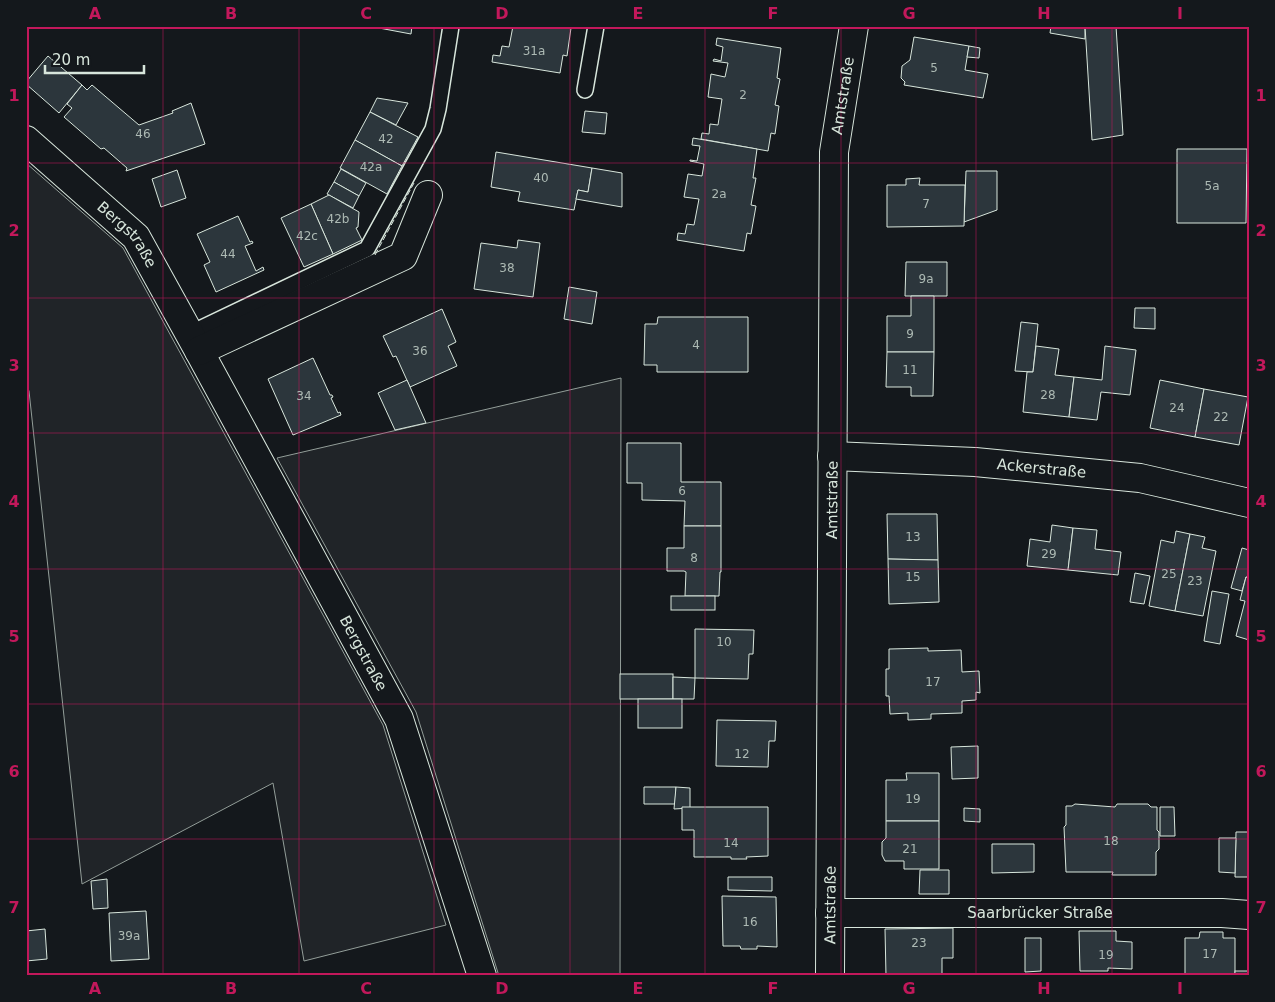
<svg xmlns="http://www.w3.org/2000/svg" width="1275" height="1002" viewBox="0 0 1275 1002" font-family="'DejaVu Sans',sans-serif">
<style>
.green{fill:#202428;stroke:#939e99}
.building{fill:#2c363c;stroke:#d8e6dc}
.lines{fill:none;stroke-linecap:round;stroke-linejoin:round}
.service-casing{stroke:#d8e6dc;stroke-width:18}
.minor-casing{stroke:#d8e6dc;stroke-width:30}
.service{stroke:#14181c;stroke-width:15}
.minor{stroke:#14181c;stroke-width:28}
.fence{stroke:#d8e6dc;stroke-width:1;stroke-dasharray:6 2.5;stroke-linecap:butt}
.grid{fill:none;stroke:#c2185b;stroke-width:1;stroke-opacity:0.55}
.labels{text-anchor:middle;stroke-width:4;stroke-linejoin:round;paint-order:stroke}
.number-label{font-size:12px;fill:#adbab4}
.street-label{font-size:15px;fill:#d8e6dc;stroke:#14181c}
.neatline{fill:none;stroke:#c2185b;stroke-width:2}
.grid-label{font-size:16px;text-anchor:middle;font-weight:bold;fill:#c2185b}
</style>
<rect width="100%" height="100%" fill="#14181c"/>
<g class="green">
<path d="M 26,163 L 123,248 L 383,725 L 446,925 L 304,961 L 273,783 L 82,884 L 29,391 L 26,385 Z"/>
<path d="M 621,378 L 620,976 L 499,976 L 416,712 L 277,458 Z"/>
</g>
<g class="building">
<path d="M 379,26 L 412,26 L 411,34 L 379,28 Z"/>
<path d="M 513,26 L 567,26 L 571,28 L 567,56 L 563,55 L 560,73 L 492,62 L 493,55 L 500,56 L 502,46 L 509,47 Z"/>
<path d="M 1051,26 L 1085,26 L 1085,39 L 1050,33 Z"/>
<path d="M 1085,26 L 1116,26 L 1123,135 L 1092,140 Z"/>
<path d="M 914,37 L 969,46 L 965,70 L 988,74 L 983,98 L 904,85 L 905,82 L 901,78 L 902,66 L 910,60 Z"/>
<path d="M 717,38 L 781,48 L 777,78 L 780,79 L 775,105 L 779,106 L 775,134 L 771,133 L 768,151 L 701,139 L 702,133 L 709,134 L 710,124 L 718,125 L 722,99 L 708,97 L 711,74 L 725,77 L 728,63 L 713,61 L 714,59 L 721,61 L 723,47 L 716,45 Z"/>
<path d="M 969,46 L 980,48 L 979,58 L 967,57 Z"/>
<path d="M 48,56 L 82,85 L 59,113 L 26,84 L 26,82 Z"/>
<path d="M 82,85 L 87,90 L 92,85 L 139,125 L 173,113 L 172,111 L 191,103 L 205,144 L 126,171 L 127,168 L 104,148 L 101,149 L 64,117 L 72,108 L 67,104 Z"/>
<path d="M 377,98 L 408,103 L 396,125 L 370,112 Z"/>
<path d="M 585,111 L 607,113 L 605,134 L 582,132 Z"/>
<path d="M 370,112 L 418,137 L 402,166 L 355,140 Z"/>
<path d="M 693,138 L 757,149 L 753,178 L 756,178 L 751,205 L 756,206 L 751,234 L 747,233 L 744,251 L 677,240 L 678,233 L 685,234 L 687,224 L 694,225 L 699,199 L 684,197 L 688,174 L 702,176 L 704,164 L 690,161 L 690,160 L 697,161 L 700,146 L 692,145 Z"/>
<path d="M 355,140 L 402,166 L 387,194 L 340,168 Z"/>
<path d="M 1177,149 L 1247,149 L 1246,223 L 1177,223 Z"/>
<path d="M 496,152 L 592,168 L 588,192 L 578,190 L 574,210 L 518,201 L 520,192 L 491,187 Z"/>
<path d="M 592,168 L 622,173 L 622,207 L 576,199 L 578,190 L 588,192 Z"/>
<path d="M 341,169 L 366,183 L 359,196 L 334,182 Z"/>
<path d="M 177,170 L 186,198 L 161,207 L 152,179 Z"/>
<path d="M 966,171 L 997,171 L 997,210 L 964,222 Z"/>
<path d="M 920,178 L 919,185 L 965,185 L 964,226 L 887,227 L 887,185 L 906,185 L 906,179 Z"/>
<path d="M 334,182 L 359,196 L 353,208 L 327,194 Z"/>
<path d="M 329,195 L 359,212 L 358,227 L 356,228 L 362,240 L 333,254 L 311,204 Z"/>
<path d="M 311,204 L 333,254 L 304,267 L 281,218 Z"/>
<path d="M 238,216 L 250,242 L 252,241 L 253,243 L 245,246 L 256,271 L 263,267 L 264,270 L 216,292 L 204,265 L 210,262 L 197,234 Z"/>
<path d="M 518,240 L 540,243 L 533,297 L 474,289 L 481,243 L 517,248 Z"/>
<path d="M 906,262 L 947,262 L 947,296 L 905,296 Z"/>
<path d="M 569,287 L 597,292 L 592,324 L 564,319 Z"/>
<path d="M 911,296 L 934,296 L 934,352 L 887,352 L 887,316 L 911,316 Z"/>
<path d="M 1135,308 L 1155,308 L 1155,329 L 1134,328 Z"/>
<path d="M 442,309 L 456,342 L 448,346 L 457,366 L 410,387 L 396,356 L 393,357 L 383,336 Z"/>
<path d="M 658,317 L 748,317 L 748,372 L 657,372 L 657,365 L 644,365 L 645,324 L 657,324 Z"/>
<path d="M 1021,322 L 1038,324 L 1033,372 L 1015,371 Z"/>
<path d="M 1036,346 L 1059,349 L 1055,375 L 1074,377 L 1069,417 L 1023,412 L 1027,372 L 1033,372 Z"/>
<path d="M 1105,346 L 1136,350 L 1130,395 L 1101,392 L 1097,420 L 1069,417 L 1074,377 L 1102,380 Z"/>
<path d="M 887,352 L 934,352 L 933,396 L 911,396 L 911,387 L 886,387 Z"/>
<path d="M 313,358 L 330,395 L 332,395 L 333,397 L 331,398 L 338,413 L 340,412 L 341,415 L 293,435 L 268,379 Z"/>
<path d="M 407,380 L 426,423 L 395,430 L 378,393 Z"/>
<path d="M 1160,380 L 1204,389 L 1195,437 L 1150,428 Z"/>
<path d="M 1204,389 L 1248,397 L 1239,445 L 1195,437 Z"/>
<path d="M 627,443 L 681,443 L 681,482 L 721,482 L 721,526 L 684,526 L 685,501 L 642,500 L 642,483 L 627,483 Z"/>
<path d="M 887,514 L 937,514 L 938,560 L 888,559 Z"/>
<path d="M 1052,525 L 1073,528 L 1068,570 L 1027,566 L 1030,539 L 1050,542 Z"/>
<path d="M 684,526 L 721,526 L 721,572 L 720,572 L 719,596 L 685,596 L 686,572 L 684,571 L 667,571 L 667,548 L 684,548 Z"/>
<path d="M 1073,528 L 1097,530 L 1095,549 L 1121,552 L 1118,575 L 1068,570 Z"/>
<path d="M 1176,531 L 1190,534 L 1175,611 L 1149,606 L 1161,540 L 1174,543 Z"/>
<path d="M 1190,534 L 1205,537 L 1202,548 L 1216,551 L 1203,616 L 1175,611 Z"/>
<path d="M 1242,548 L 1249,550 L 1249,578 L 1246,577 L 1242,591 L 1231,588 Z"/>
<path d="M 888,559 L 938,560 L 939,602 L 889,604 Z"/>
<path d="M 1135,573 L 1150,576 L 1144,604 L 1130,602 Z"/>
<path d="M 1246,577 L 1249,578 L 1249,640 L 1236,636 L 1245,601 L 1240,600 Z"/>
<path d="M 1212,591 L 1229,594 L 1220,644 L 1204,641 Z"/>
<rect x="671" y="596" width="44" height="14"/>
<path d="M 695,629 L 754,630 L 753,654 L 749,654 L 748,679 L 695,678 Z"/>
<path d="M 928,648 L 928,651 L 961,650 L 962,672 L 979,671 L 980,693 L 976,692 L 976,700 L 962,701 L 962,713 L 931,714 L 931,719 L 908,720 L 908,713 L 890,714 L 889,696 L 886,696 L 886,669 L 889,669 L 889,649 Z"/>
<rect x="620" y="674" width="53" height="25"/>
<path d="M 673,677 L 695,678 L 694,699 L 673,699 Z"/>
<rect x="638" y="699" width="44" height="29"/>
<path d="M 717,720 L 776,721 L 775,741 L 769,741 L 768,767 L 716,766 Z"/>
<path d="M 978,746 L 978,778 L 952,779 L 951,747 Z"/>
<path d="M 906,773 L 939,773 L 939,821 L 886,821 L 886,780 L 907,780 Z"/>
<path d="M 644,787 L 676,787 L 675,804 L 644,804 Z"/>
<path d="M 676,787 L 690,788 L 690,808 L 674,809 Z"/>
<path d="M 1075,804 L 1115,807 L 1117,804 L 1148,804 L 1151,807 L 1157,807 L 1157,830 L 1159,832 L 1159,849 L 1156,852 L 1156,875 L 1112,875 L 1113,872 L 1066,872 L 1064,827 L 1066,825 L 1066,806 L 1072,806 Z"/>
<path d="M 682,807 L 768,807 L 768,856 L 746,857 L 747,859 L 731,859 L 731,857 L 694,857 L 694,830 L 682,830 Z"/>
<path d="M 1160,807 L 1174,807 L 1175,836 L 1160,836 Z"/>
<path d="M 964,808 L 980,809 L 980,822 L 964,821 Z"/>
<path d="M 886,821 L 939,821 L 939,869 L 904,869 L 904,861 L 885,861 L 882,855 L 882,842 L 886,838 Z"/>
<path d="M 1236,832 L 1249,832 L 1249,877 L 1235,877 Z"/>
<path d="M 1219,838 L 1236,838 L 1235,873 L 1219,872 Z"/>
<path d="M 992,844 L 1034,844 L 1034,872 L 992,873 Z"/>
<path d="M 920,870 L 949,870 L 949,894 L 919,894 Z"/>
<path d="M 728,877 L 772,877 L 772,891 L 728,890 Z"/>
<path d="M 107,879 L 108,908 L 93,909 L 91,881 Z"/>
<path d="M 722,896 L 776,897 L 777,947 L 757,946 L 757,949 L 741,949 L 740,946 L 723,946 Z"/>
<path d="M 146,911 L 149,959 L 111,961 L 109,913 Z"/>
<path d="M 953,928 L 953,958 L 942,958 L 942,976 L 886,976 L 885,929 Z"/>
<path d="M 45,929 L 47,959 L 26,961 L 26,931 Z"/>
<path d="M 1079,931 L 1116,931 L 1116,941 L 1132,942 L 1132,969 L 1108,968 L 1108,971 L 1080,971 Z"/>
<path d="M 1200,932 L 1223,932 L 1223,938 L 1235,938 L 1235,976 L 1185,976 L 1185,938 L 1199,938 Z"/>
<path d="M 1025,938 L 1041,938 L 1041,971 L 1025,972 Z"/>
<rect x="1235" y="971" width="14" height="5"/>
</g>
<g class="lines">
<g class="service-casing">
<g id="service">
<path d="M 585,90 L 596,26"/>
<path d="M 189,334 L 367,249 L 433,129 L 438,109 L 451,26"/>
</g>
</g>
<g class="minor-casing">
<g id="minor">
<path id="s1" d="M 26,140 L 136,237 L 199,351 L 399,719 L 482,976"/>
<path d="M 199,351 L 403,256 L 428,195"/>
<path id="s2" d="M 832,456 L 975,462 L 1140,478 L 1249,503"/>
<path id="s3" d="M 830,913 L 1222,913 L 1249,915"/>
<path id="s4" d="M 830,976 L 834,152 L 854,26"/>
</g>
</g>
<use href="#service" class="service"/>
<use href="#minor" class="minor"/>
<path class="fence" d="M 375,255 L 414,183"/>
</g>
<path class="grid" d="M 163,26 L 163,976M 299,26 L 299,976M 434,26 L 434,976M 570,26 L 570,976M 705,26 L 705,976M 841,26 L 841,976M 976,26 L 976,976M 1112,26 L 1112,976M 26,163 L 1249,163M 26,298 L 1249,298M 26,433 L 1249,433M 26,569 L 1249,569M 26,704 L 1249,704M 26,839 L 1249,839"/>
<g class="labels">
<g class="number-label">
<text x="534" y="55">31a</text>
<text x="934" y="72">5</text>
<text x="743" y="99">2</text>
<text x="143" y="138">46</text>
<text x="386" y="143">42</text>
<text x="371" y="171">42a</text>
<text x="541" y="182">40</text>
<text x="1212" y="190">5a</text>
<text x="719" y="198">2a</text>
<text x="926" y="208">7</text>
<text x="338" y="223">42b</text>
<text x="307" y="240">42c</text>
<text x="228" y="258">44</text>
<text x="507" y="272">38</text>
<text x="926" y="283">9a</text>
<text x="910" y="338">9</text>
<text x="696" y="349">4</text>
<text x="420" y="355">36</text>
<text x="910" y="374">11</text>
<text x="1048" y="399">28</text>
<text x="304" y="400">34</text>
<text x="1177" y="412">24</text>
<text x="1221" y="421">22</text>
<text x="682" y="495">6</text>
<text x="913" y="541">13</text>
<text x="1049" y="558">29</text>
<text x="694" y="562">8</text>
<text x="1169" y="578">25</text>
<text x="913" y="581">15</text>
<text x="1195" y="585">23</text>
<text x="724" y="646">10</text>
<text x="933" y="686">17</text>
<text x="742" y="758">12</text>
<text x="913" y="803">19</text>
<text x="1111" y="845">18</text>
<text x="731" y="847">14</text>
<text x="910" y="853">21</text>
<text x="750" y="926">16</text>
<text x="129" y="940">39a</text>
<text x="919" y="947">23</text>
<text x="1210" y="958">17</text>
<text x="1106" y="959">19</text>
</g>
<g class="street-label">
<text dy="5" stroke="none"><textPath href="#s4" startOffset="881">Amtstraße</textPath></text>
<text dy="5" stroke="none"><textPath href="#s1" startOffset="139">Bergstraße</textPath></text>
<text dy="5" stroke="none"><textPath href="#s2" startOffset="210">Ackerstraße</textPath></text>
<text dy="5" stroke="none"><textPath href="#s4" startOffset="476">Amtstraße</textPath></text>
<text dy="5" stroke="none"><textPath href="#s1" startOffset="621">Bergstraße</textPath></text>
<text dy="5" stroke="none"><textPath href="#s4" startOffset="71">Amtstraße</textPath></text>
<text dy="5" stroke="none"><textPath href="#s3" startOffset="210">Saarbrücker Straße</textPath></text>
</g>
</g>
<rect width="1275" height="1002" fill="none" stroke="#14181c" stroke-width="55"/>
<path d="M45 65v8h99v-8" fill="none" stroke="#d8e6dc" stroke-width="2.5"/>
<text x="52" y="65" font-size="15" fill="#d8e6dc" stroke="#14181c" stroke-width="4" paint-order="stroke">20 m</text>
<rect x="28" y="28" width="1220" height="946" class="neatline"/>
<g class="grid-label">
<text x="95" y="19">A</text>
<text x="231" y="19">B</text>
<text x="366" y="19">C</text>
<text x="502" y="19">D</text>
<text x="638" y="19">E</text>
<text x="773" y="19">F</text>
<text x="909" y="19">G</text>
<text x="1044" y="19">H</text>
<text x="1180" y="19">I</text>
<text x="14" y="101">1</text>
<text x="1261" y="101">1</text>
<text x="14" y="236">2</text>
<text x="1261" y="236">2</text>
<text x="14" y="371">3</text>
<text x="1261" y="371">3</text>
<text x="14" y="507">4</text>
<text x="1261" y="507">4</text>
<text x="14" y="642">5</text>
<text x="1261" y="642">5</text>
<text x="14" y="777">6</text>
<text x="1261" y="777">6</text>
<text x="14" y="913">7</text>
<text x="1261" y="913">7</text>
<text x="95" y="994">A</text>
<text x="231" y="994">B</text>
<text x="366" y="994">C</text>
<text x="502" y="994">D</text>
<text x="638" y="994">E</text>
<text x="773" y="994">F</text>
<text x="909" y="994">G</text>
<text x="1044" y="994">H</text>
<text x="1180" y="994">I</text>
</g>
</svg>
